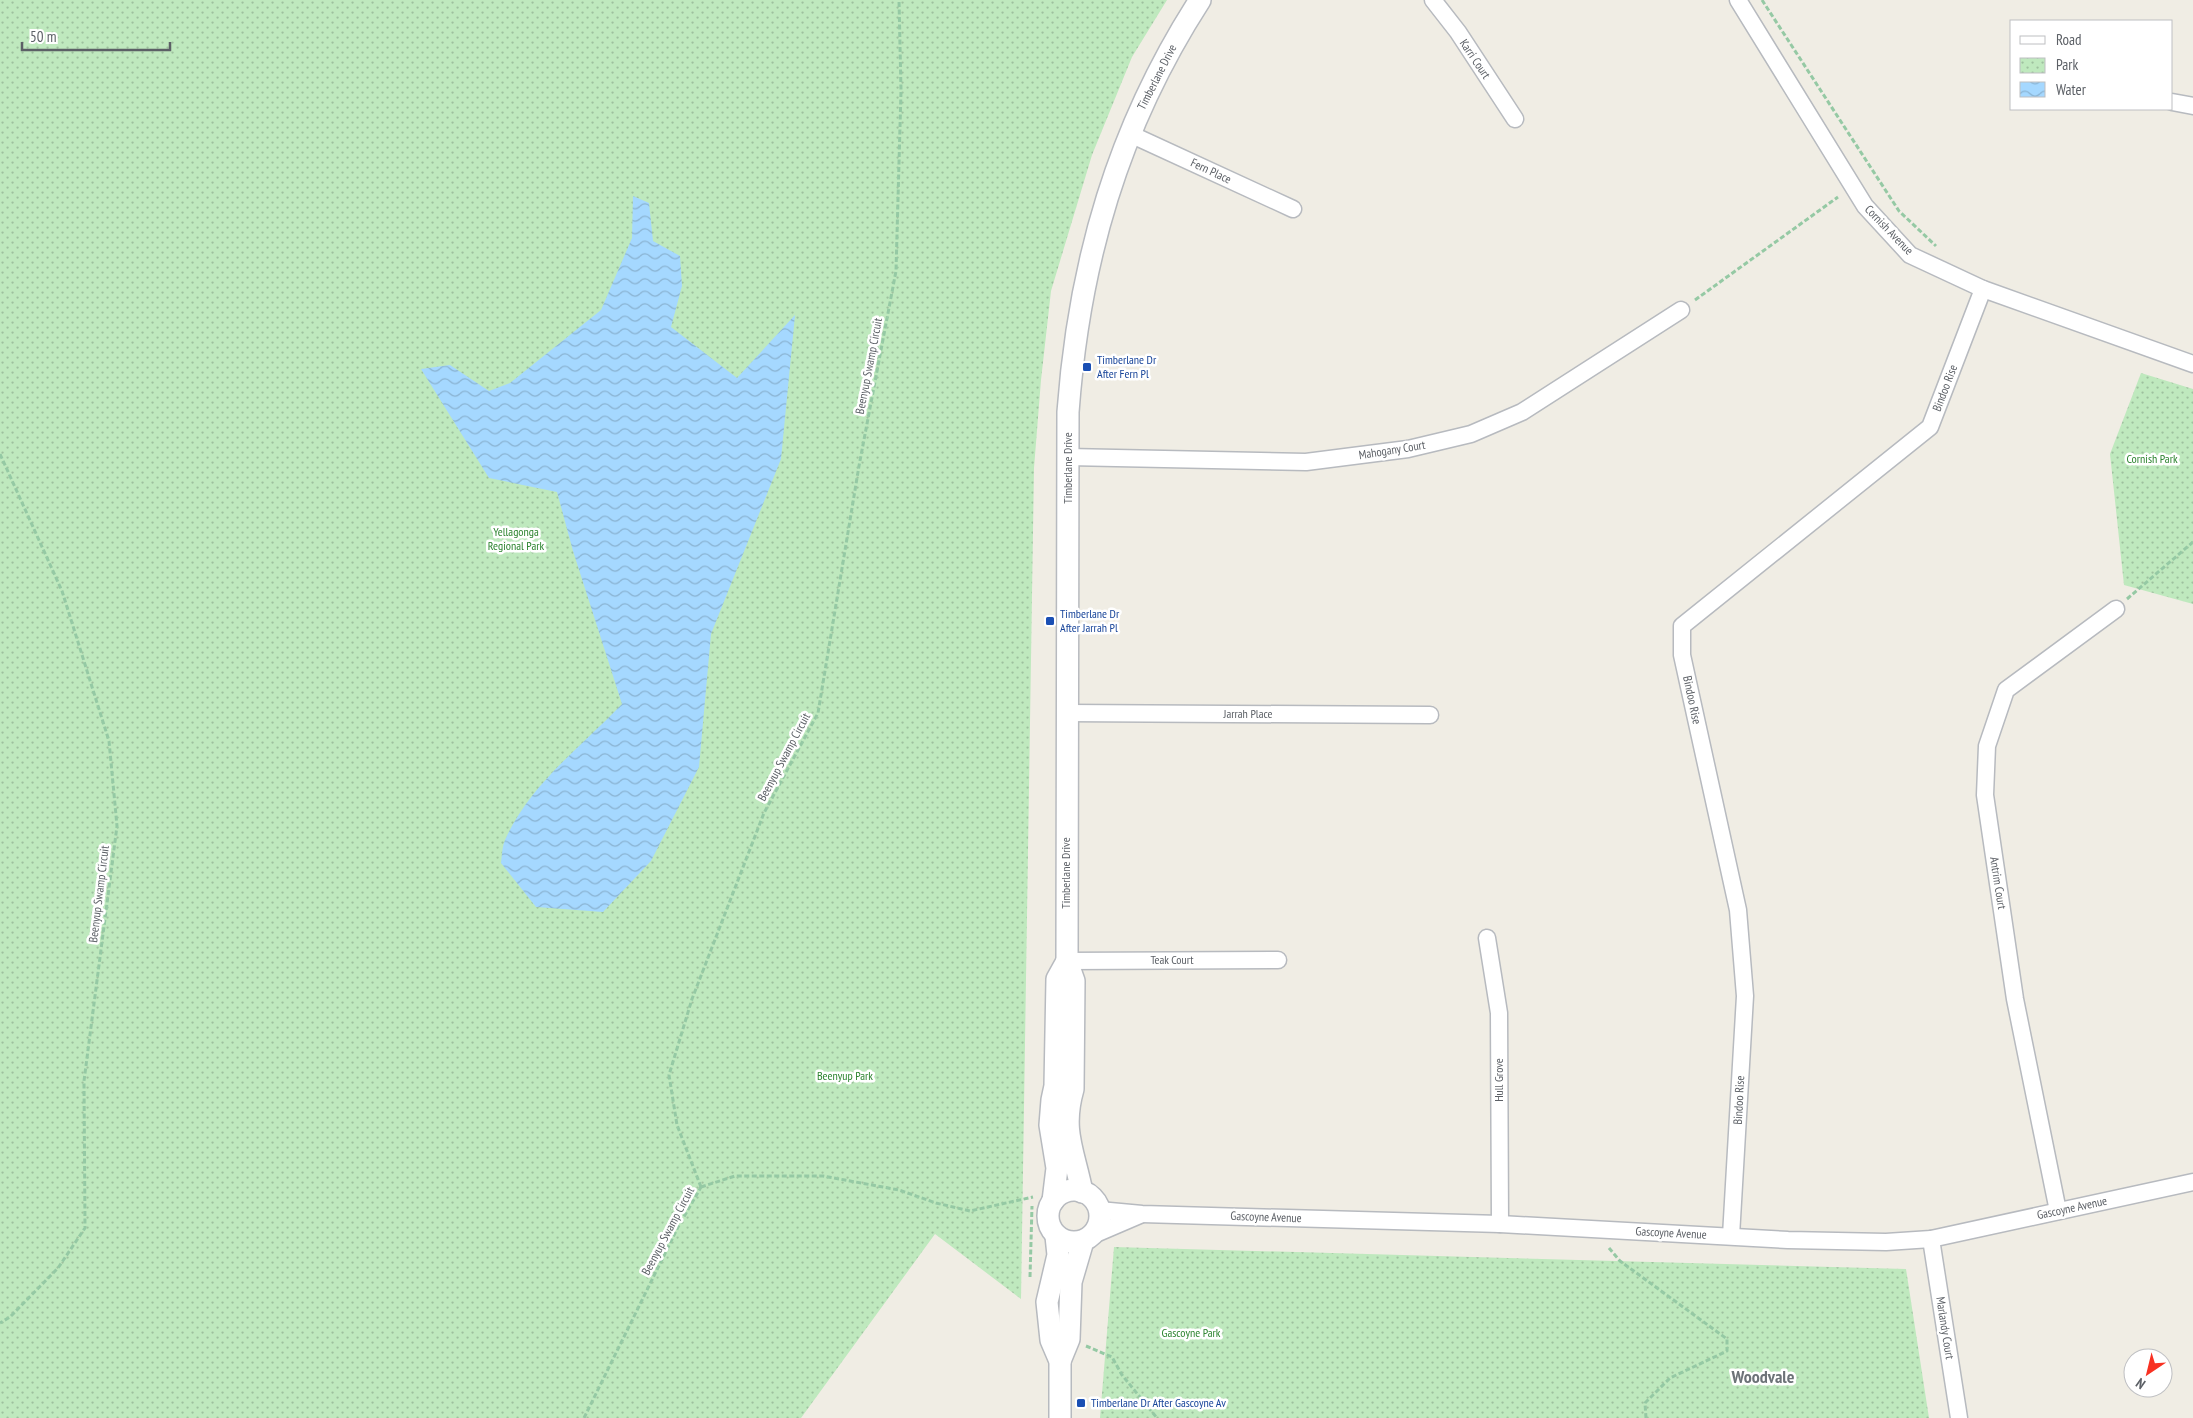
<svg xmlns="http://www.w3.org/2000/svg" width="2193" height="1418" viewBox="0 0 2193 1418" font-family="'PT Sans Narrow',sans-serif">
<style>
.park{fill:url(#park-dots)}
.water{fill:url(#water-waves)}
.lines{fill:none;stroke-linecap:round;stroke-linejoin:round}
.minor-casing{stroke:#b7babf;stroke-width:19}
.tertiary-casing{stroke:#b7babf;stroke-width:24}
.path{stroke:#95c9a4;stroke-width:3;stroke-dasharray:5 2.5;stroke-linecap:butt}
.minor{stroke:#fff;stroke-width:16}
.tertiary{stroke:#fff;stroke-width:21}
.transit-dot{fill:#1a4fb4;stroke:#fff;stroke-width:2}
.labels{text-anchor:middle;stroke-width:5;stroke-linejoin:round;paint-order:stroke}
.street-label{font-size:12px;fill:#5c6066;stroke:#fff}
.transit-label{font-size:12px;fill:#164399;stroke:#fff;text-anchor:start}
.park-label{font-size:12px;fill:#2d8430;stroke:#fff}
.district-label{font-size:18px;font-weight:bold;fill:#6d7378;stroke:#fff}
</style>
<defs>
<pattern id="park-dots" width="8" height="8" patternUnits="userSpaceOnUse" patternTransform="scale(1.25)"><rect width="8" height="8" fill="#bfe9be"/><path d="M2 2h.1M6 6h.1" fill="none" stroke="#9ec09e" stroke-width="1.8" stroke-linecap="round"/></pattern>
<pattern id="water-waves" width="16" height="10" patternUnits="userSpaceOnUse" patternTransform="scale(1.25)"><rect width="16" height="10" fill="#a5d8ff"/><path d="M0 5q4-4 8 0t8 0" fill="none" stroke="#8ab3d2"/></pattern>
</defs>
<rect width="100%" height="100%" fill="#f0ede4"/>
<g class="park">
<path d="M 0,0 L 1167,0 L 1132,57 L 1092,155 L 1051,291 L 1041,380 L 1034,468 L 1021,1299 L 935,1234 L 801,1418 L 0,1418 Z"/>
<path d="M 2141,373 L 2193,389 L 2193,604 L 2124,585 L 2110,454 Z"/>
<path d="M 1114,1247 L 1906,1269 L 1929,1418 L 1100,1418 Z"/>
</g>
<path class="water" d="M 633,196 L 649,203 L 653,241 L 680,256 L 682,286 L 671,327 L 737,378 L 795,315 L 781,459 L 711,634 L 699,767 L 651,861 L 603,912 L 536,907 L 501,863 C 502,856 502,847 505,840 C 530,784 581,747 622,704 L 573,551 L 557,492 L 489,478 L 421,369 L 450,365 L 489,391 L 510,383 L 601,310 L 632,238 Z"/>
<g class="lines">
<g class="minor-casing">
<g id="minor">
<path d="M 1433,0 L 1458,32 L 1515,119"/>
<path d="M 1738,0 L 1865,206 L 1910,255 L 1983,289 L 2193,364"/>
<path d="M 2172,102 L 2193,106"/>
<path d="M 1130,134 L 1293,209"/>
<path d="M 1068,457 L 1306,462 L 1408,449 L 1471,434 L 1522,412 L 1681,310"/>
<path d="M 1066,713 L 1430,715"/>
<path d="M 1487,938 L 1499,1013 L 1500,1224"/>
<path d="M 1067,961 L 1278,960"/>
<path d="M 1099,1210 L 1142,1214 L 1500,1224 L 1788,1240 L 1886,1242 L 1931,1239 L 2193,1182"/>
<path d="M 2058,1211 L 2015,999 L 1985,795 L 1987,746 L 2006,690 L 2116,609"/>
<path d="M 1091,1236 L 1140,1215"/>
<path d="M 1731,1236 L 1745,996 L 1738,910 L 1682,655 L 1682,626 L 1930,427 L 1983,289"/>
<path d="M 1931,1239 L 1959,1418"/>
</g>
</g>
<g class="tertiary-casing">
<g id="tertiary">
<circle cx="1074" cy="1216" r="26"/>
<path d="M 1082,1192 C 1074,1151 1061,1131 1073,1089 L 1074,981 L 1067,961 L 1068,412 C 1079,262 1118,127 1200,0"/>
<path d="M 1053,1201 L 1057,1168 L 1050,1125 L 1052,1100 L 1055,1086 L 1057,979 L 1067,961"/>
<path d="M 1056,1236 L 1058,1255 L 1047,1302 L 1051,1340 L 1060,1361 L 1060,1418"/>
<path d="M 1060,1361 L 1069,1339 L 1071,1282 L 1083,1241"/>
</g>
</g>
<g class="path">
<path d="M 1762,0 L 1899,211 L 1936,246"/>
<path d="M 1695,300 L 1838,197"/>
<path d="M 0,454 L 62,591 L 109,741 L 117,826 L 84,1081 L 85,1228 L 58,1268 L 10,1317 L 0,1323"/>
<path d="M 2127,599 L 2193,542"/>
<path d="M 701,1187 L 677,1125 L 669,1075 L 692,999 L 764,813 L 818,713 L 859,466 L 896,271 L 901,91 L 899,0"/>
<path d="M 701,1187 L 735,1176 L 823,1176 L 899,1190 L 936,1203 L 970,1211 L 1033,1197"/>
<path d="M 1609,1248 L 1620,1261 L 1727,1339 L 1727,1351 L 1670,1378 L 1645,1403 L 1646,1418"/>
<path d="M 1030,1277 L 1032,1206"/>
<path d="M 1086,1346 L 1112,1357 L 1122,1375 L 1157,1418"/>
<path d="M 584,1418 L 678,1227 L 701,1187"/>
</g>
<use href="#minor" class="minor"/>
<use href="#tertiary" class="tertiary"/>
</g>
<g class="transit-dot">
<rect x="1082" y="362" width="10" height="10" rx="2.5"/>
<rect x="1045" y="616" width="10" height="10" rx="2.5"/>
<rect x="1076" y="1398" width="10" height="10" rx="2.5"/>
</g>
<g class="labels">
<g class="street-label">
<text transform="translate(1475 59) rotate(56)" y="4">Karri Court</text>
<text transform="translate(1157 77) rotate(-63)" y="4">Timberlane Drive</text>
<text transform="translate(1211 171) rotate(25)" y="4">Fern Place</text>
<text transform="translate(1889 230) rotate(46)" y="4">Cornish Avenue</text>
<text transform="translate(869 366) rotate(-79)" y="4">Beenyup Swamp Circuit</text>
<text transform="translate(1945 388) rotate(-69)" y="4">Bindoo Rise</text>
<text transform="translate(1392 450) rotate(-9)" y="4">Mahogany Court</text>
<text transform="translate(1068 468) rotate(-90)" y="4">Timberlane Drive</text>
<text transform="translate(1692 700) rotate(78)" y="4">Bindoo Rise</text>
<text x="1248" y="718">Jarrah Place</text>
<text transform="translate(784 757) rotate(-62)" y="4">Beenyup Swamp Circuit</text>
<text transform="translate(1066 873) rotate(-90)" y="4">Timberlane Drive</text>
<text transform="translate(1998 883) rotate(81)" y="4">Antrim Court</text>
<text transform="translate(99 894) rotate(-83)" y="4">Beenyup Swamp Circuit</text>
<text x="1172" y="964">Teak Court</text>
<text transform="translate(1499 1080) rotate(-90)" y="4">Hull Grove</text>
<text transform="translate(1739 1100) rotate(-87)" y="4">Bindoo Rise</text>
<text transform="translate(2072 1208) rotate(-12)" y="4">Gascoyne Avenue</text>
<text transform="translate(1266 1217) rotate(2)" y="4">Gascoyne Avenue</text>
<text transform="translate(668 1231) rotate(-62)" y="4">Beenyup Swamp Circuit</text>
<text transform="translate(1671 1233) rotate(3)" y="4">Gascoyne Avenue</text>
<text transform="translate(1945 1328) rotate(81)" y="4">Marlandy Court</text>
</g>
<g class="transit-label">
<text x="1097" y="364">Timberlane Dr<tspan x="1097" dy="14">After Fern Pl</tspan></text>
<text x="1060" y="618">Timberlane Dr<tspan x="1060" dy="14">After Jarrah Pl</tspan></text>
<text x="1091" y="1407">Timberlane Dr After Gascoyne Av</text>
</g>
<g class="park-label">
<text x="2152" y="463">Cornish Park</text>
<text x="516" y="536">Yellagonga<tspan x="516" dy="14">Regional Park</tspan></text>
<text x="845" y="1080">Beenyup Park</text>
<text x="1191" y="1337">Gascoyne Park</text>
</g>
<g class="district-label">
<text x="1763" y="1383">Woodvale</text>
</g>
</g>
<rect x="2010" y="20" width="162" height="90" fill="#ffffff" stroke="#bebfc2"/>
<rect x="2020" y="36" width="25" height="8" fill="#ffffff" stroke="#bebfc2"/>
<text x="2056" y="45" font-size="15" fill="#5c6066">Road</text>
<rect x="2020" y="58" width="25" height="15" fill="url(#park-dots)" stroke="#bebfc2"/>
<text x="2056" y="70" font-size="15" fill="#5c6066">Park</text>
<rect x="2020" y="82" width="25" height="15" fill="url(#water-waves)" stroke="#bebfc2"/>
<text x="2056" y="95" font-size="15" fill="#5c6066">Water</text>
<g transform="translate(2148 1373) rotate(215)"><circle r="24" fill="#ffffff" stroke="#bebfc2"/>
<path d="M0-4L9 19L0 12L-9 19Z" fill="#f83122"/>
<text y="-8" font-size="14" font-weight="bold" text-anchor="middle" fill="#5c6066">N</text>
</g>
<path d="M22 42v8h148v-8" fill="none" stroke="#5c6066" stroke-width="2.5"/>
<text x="30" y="42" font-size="15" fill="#5c6066" stroke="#ffffff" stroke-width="4" paint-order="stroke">50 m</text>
</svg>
